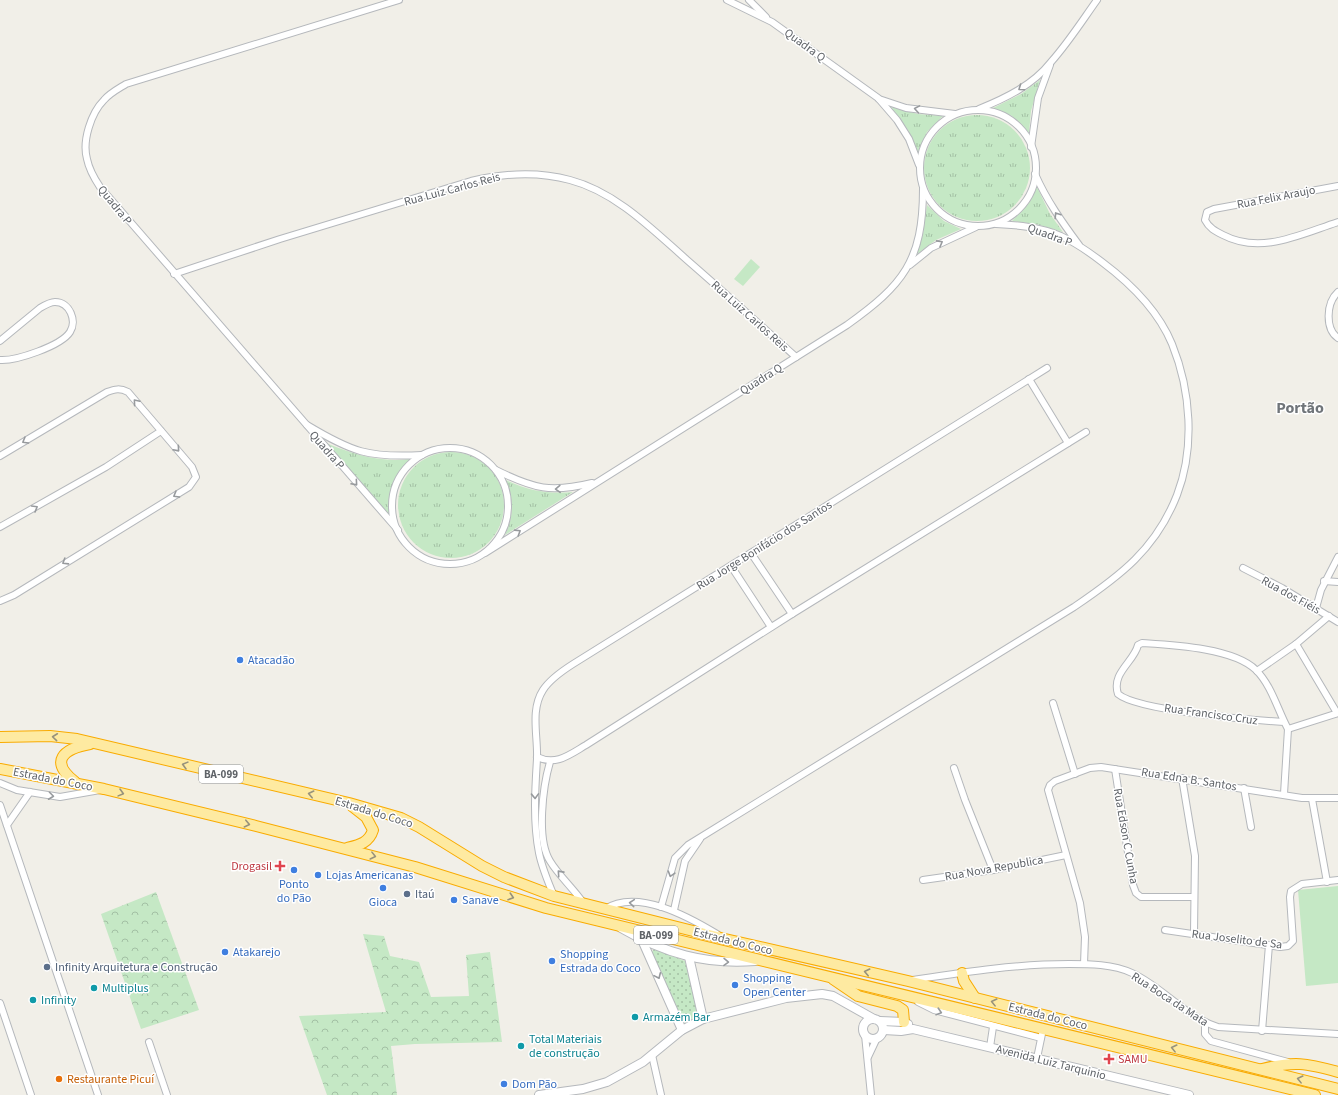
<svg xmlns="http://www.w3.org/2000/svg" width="1338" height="1095" viewBox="0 0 1338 1095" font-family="'Source Sans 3',sans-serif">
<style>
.grass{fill:url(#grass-tufts)}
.forest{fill:url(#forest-crowns)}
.park{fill:url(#park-dots)}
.pitch{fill:#c5e8c5}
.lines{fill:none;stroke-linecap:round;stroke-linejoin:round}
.minor-casing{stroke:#b5b8bc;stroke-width:8}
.tertiary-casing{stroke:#b5b8bc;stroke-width:10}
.trunk-casing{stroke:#f9ab00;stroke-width:12}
.minor{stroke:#fff;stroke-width:6}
.tertiary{stroke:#fff;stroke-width:8}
.trunk{stroke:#feeaa1;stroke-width:10}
.oneway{stroke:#979a9d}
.oneway2{stroke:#97927c}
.shop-dot{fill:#3f7fe0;stroke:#fff;stroke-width:1.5}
.health-dot{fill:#e0444e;stroke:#fff;stroke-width:1.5}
.service-dot{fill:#5c6f8a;stroke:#fff;stroke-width:1.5}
.culture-dot{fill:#0f9aa8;stroke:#fff;stroke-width:1.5}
.food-dot{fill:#e8710a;stroke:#fff;stroke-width:1.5}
.labels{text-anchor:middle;stroke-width:3;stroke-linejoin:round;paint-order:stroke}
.shield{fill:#fff;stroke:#8f9295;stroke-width:1}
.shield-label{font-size:11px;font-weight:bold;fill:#5f6368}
.street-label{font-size:12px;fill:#5f6368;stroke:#fff}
.shop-label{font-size:12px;fill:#366cbe;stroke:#fff;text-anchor:start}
.health-label{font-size:12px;fill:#be3a42;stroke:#fff;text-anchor:end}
.service-label{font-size:12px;fill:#4e5e75;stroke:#fff;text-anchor:start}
.culture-label{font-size:12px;fill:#0d838f;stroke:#fff;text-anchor:start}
.food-label{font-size:12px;fill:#c56008;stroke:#fff;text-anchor:start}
.district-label{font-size:16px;font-weight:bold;fill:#70757a;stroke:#fff}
</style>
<defs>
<pattern id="grass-tufts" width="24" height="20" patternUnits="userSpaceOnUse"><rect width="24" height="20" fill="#c5e8c5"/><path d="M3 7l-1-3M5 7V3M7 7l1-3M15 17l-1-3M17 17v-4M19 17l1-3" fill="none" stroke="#a3c0a4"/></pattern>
<pattern id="forest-crowns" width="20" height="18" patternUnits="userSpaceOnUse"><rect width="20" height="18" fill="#c5e8c5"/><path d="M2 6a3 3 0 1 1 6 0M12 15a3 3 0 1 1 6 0" fill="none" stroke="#a3c0a4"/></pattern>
<pattern id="park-dots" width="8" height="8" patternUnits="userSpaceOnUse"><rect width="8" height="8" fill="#c5e8c5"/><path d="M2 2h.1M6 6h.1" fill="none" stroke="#a3c0a4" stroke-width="1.8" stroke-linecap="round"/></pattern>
</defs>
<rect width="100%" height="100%" fill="#f1efe8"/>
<g class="grass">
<path d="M 1040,80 L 1031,111 L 1029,133 L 1012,116 L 993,108 L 1021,94 Z"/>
<path d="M 891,107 L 918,114 L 943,116 L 927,132 L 918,152 L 908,130 Z"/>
<circle cx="977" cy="168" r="53"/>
<path d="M 1037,187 L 1050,214 L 1063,232 L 1036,224 L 1012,221 L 1029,203 Z"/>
<path d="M 927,205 L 944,221 L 961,229 L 936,240 L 916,255 L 923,234 Z"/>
<path d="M 324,442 C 352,454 380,463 410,459 C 394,475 387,494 390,517 Z"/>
<circle cx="451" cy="505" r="53"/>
<path d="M 506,480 C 528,491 549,494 573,492 L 505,535 C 514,517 514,499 506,480 Z"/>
</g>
<g class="forest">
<path d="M 156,892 L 199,1010 L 141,1029 L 101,914 Z"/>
<path d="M 363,934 L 384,936 L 390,956 L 419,962 L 431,997 L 469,996 L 466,955 L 490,952 L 502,1042 L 415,1044 L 391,1046 L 397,1095 L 327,1095 L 299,1016 L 386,1012 Z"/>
</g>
<path class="park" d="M 654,949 L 685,961 L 699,1018 L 683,1025 L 651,953 Z"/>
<g class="pitch">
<path d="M 751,259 L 760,267 L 743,286 L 734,279 Z"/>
<path d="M 1338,886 L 1338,983 L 1306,986 L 1298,890 Z"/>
</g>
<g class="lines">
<g class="minor-casing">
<g id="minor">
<path d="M 727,0 L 772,22 L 878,98 L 897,120 L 909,139 L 919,165"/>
<path d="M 749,0 L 766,17"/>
<path d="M 879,99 L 906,108 L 955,114"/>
<path d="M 979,109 C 1006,98 1033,85 1051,62 C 1068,43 1082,21 1097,0"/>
<circle cx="978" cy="168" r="58"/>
<path d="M 1031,147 L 1038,98 L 1050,65"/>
<path d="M 1035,174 C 1047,201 1062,222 1079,245"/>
<path d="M 1338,186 L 1214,209 L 1207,212 L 1205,220 C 1209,228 1215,231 1223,235 C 1261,255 1301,234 1338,222"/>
<path d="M 910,265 L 931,248 L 976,227"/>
<path d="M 174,274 L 280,239 L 471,181 C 505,173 537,171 570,180 C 616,192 653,230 687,260 C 724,292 760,325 796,357"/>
<path d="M 1338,292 C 1326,303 1325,329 1338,338"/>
<path d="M 0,341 L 40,308 C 45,305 50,302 55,302 C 70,302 77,321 70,332 C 61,346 16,361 0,360"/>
<path d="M 1029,379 L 1068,443"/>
<path d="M 307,425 C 352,452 368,458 422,455"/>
<circle cx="450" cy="506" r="58"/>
<path d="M 0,456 L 107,392 C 115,389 120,388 128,392 L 192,467 L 196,477 L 189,487 L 14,595 L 0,601"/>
<path d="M 496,470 C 534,489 551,493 592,483"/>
<path d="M 0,527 L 106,467 L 161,431"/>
<path d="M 398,530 L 100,187 C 94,178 89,169 87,159 C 82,141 91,113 104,100 C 110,93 118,89 126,84 L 399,0"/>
<path d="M 485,553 L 847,325 C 903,285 923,261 923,189"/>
<path d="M 751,553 L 792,614"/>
<path d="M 731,566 L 771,627"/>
<path d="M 1243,568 L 1282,588 L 1338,622"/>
<path d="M 1324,581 L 1338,582"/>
<path d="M 1316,608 L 1321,590 L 1338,557"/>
<path d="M 1296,644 L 1337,713"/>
<path d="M 1257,671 L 1296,644 L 1329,616"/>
<path d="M 1053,703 L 1075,774"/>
<path d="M 1284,722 C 1254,720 1138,711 1118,694 C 1111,673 1134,662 1138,645 L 1142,643 C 1173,645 1234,648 1256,670 C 1272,686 1278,711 1288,729"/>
<path d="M 1288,729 L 1338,713"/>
<path d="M 537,757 C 556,766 569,755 586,745 L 792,614 L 1086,432"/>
<path d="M 550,762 C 543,786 536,839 550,861 C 559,876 574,889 584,904"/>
<path d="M 954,768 L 965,800 L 993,870"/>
<path d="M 1115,769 L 1133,885 L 1136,893 L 1141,897 L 1194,897"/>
<path d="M 1182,778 L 1195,856 L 1194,933"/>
<path d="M 0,783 L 17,790 L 60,797 L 100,790"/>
<path d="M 1244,788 L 1251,827"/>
<path d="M 1284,794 L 1288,729"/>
<path d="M 1312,799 L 1327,882"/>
<path d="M 0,805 L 98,1095"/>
<path d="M 7,825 L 30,792"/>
<path d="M 923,880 L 993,870 L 1066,855"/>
<path d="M 554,896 C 548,882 542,868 539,853 C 533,822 535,790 537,759 C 538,736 530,710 543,690 C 550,679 562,671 573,664 L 1047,368"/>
<path d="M 661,907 L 675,858 L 688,845 L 1074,607 C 1120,576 1156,549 1177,495 C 1195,448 1191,391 1172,344 C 1158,310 1130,283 1102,262 C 1089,252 1076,243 1061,236 C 1040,227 1018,225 996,224"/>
<path d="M 605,909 C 637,888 689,917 717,934"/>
<path d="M 674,910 L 685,861 L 700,839"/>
<path d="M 1165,930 L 1280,947 L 1288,946 L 1293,941 L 1290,897 L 1291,891 L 1302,884 L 1338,880"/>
<path d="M 1084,964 L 1085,937 L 1080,903 L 1048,790 L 1050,785 L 1055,781 L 1090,768 L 1101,767 L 1302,798 L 1338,798"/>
<path d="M 912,980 C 965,972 1016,964 1069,964 C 1089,964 1113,964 1132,973 C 1163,987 1185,1017 1218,1027 L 1338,1034"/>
<path d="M 918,1002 L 934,1010 L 1041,1038"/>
<path d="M 0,1003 L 31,1095"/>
<path d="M 1205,1023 L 1205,1034 L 1211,1041 L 1288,1062"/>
<path d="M 1262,1031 L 1269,945"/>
<path d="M 865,1035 L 871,1095"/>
<path d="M 149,1042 L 167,1095"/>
<path d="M 990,1047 L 993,1027"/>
<path d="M 652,1055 L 661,1095"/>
<path d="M 868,1057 L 876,1040"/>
<path d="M 1037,1058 L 1042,1034"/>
</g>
</g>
<g class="tertiary-casing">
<g id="tertiary">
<path d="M 621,928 C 664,953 705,965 755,961"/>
<path d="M 642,940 L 682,1030"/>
<path d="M 689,957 L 703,1019"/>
<circle cx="873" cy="1029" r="10"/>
<path d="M 880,1021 L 904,1022 L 908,1024"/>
<path d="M 884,1030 L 901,1031 L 913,1029 L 1189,1095"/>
<path d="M 539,1095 L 583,1089 L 607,1082 L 643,1062 L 682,1030 L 703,1019 L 786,998 L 822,994 L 833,996 L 874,1019"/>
</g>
</g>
<g class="trunk-casing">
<g id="trunk">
<path d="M 0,737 L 50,736 L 77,739 L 349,803 L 401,818 L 419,827 L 482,866 L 504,877 L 554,896 L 725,939 L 908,981 L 1338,1089"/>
<path d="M 0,769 L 104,789 L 256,826 L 415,867 L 546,908 L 1315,1095"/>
<path d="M 75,782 C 49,761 63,749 90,744"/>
<path d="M 347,848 C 359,845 369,843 373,830 L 366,817 L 352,806"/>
<path d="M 962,973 L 964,981 L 975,998"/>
<path d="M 833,979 L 858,996 L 897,1006 L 903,1010 L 904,1022"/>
<path d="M 1262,1069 C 1294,1061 1306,1063 1338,1072"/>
</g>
</g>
<use href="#minor" class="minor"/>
<use href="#tertiary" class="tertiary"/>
<use href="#trunk" class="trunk"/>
</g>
<defs><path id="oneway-chevron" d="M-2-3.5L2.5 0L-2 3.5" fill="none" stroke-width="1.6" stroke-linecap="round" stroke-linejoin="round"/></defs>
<g class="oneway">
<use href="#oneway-chevron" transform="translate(1021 88) rotate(145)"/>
<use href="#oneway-chevron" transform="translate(917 109) rotate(-170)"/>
<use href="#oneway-chevron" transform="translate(1057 215) rotate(-123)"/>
<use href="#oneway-chevron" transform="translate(940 243) rotate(-29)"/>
<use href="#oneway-chevron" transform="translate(136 402) rotate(-130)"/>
<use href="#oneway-chevron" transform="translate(25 441) rotate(150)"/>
<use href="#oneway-chevron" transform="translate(177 449) rotate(49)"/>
<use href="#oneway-chevron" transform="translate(355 483) rotate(49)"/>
<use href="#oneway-chevron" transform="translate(558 489) rotate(178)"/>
<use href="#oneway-chevron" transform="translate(176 495) rotate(150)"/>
<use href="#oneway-chevron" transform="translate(35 508) rotate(-30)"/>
<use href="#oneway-chevron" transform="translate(518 532) rotate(-32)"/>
<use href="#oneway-chevron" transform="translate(65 562) rotate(148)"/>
<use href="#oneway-chevron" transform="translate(51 796) rotate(7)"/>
<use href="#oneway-chevron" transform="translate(535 796) rotate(88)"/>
<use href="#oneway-chevron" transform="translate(560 873) rotate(-132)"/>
<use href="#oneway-chevron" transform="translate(671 874) rotate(107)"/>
<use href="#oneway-chevron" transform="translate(632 903) rotate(-175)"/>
<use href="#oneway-chevron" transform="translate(726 962) rotate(1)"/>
<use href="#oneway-chevron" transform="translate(658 976) rotate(66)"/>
<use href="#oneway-chevron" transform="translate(939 1012) rotate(18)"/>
</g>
<g class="oneway2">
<use href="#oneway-chevron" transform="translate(55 737) rotate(-174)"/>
<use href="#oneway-chevron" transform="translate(185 765) rotate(-165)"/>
<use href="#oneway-chevron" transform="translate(121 793) rotate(15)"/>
<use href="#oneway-chevron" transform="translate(311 794) rotate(-167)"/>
<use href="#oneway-chevron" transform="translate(247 824) rotate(13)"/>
<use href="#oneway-chevron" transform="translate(373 856) rotate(14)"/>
<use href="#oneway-chevron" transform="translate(511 897) rotate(18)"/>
<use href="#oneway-chevron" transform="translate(867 972) rotate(-167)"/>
<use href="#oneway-chevron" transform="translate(994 1002) rotate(-166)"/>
<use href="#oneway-chevron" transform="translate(1174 1048) rotate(-166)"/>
<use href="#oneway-chevron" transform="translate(1300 1079) rotate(-166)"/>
</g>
<g class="shop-dot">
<circle cx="240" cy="660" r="4"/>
<circle cx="294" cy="870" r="4"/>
<circle cx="318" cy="875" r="4"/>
<circle cx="383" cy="888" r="4"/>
<circle cx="454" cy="900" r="4"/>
<circle cx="225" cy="952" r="4"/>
<circle cx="552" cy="961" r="4"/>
<circle cx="735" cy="985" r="4"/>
<circle cx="504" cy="1084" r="4"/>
</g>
<g class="health-dot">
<path d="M278 860h4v4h4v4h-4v4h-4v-4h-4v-4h4z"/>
<path d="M1107 1053h4v4h4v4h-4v4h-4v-4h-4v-4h4z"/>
</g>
<g class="service-dot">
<circle cx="407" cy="894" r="4"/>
<circle cx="47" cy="967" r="4"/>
</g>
<g class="culture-dot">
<circle cx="94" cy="988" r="4"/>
<circle cx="33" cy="1000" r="4"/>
<circle cx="635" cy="1017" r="4"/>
<circle cx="521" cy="1046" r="4"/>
</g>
<circle class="food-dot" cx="59" cy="1079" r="4"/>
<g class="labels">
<g class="shield">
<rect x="199" y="765" width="44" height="18" rx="3"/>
<rect x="634" y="926" width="44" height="18" rx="3"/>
</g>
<g class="shield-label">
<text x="221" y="778">BA-099</text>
<text x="656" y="939">BA-099</text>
</g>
<g class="street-label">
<text transform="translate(805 45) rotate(36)" y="4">Quadra Q</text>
<text transform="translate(452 189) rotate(-15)" y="4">Rua Luiz Carlos Reis</text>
<text transform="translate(1276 197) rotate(-11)" y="4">Rua Felix Araujo</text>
<text transform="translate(115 205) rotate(51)" y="4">Quadra P</text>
<text transform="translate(1050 235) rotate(20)" y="4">Quadra P</text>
<text transform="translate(750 316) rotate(42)" y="4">Rua Luiz Carlos Reis</text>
<text transform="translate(761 379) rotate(-32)" y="4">Quadra Q</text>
<text transform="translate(327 450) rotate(49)" y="4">Quadra P</text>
<text transform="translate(764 545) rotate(-32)" y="4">Rua Jorge Bonifácio dos Santos</text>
<text transform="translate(1291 595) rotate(29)" y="4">Rua dos Fiéis</text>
<text transform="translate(1211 714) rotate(8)" y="4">Rua Francisco Cruz</text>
<text transform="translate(53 779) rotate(11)" y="4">Estrada do Coco</text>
<text transform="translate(1189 779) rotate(9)" y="4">Rua Edna B. Santos</text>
<text transform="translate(374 812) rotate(17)" y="4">Estrada do Coco</text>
<text transform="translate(1126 836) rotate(80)" y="4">Rua Edson C Cunha</text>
<text transform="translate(994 868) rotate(-10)" y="4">Rua Nova Republica</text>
<text transform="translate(1237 939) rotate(7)" y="4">Rua Joselito de Sa</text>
<text transform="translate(733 941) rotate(14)" y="4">Estrada do Coco</text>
<text transform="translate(1170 999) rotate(33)" y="4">Rua Boca da Mata</text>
<text transform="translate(1048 1016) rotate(14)" y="4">Estrada do Coco</text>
<text transform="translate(1051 1062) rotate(14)" y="4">Avenida Luiz Tarquinio</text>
</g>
<g class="shop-label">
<text x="248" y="664">Atacadão</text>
<text x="326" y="879">Lojas Americanas</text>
<text x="294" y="888" text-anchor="middle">Ponto<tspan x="294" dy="14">do Pão</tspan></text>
<text x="462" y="904">Sanave</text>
<text x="383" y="906" text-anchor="middle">Gioca</text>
<text x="233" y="956">Atakarejo</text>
<text x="560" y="958">Shopping<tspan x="560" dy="14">Estrada do Coco</tspan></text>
<text x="743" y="982">Shopping<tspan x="743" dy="14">Open Center</tspan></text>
<text x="512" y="1088">Dom Pão</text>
</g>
<g class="health-label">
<text x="272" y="870">Drogasil</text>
<text x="1118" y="1063" text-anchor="start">SAMU</text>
</g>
<g class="service-label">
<text x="415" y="898">Itaú</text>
<text x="55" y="971">Infinity Arquitetura e Construção</text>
</g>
<g class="culture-label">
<text x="102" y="992">Multiplus</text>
<text x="41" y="1004">Infinity</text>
<text x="643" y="1021">Armazém Bar</text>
<text x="529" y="1043">Total Materiais<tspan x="529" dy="14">de construção</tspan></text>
</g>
<g class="food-label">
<text x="67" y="1083">Restaurante Picuí</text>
</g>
<g class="district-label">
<text x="1300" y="413">Portão</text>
</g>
</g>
</svg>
